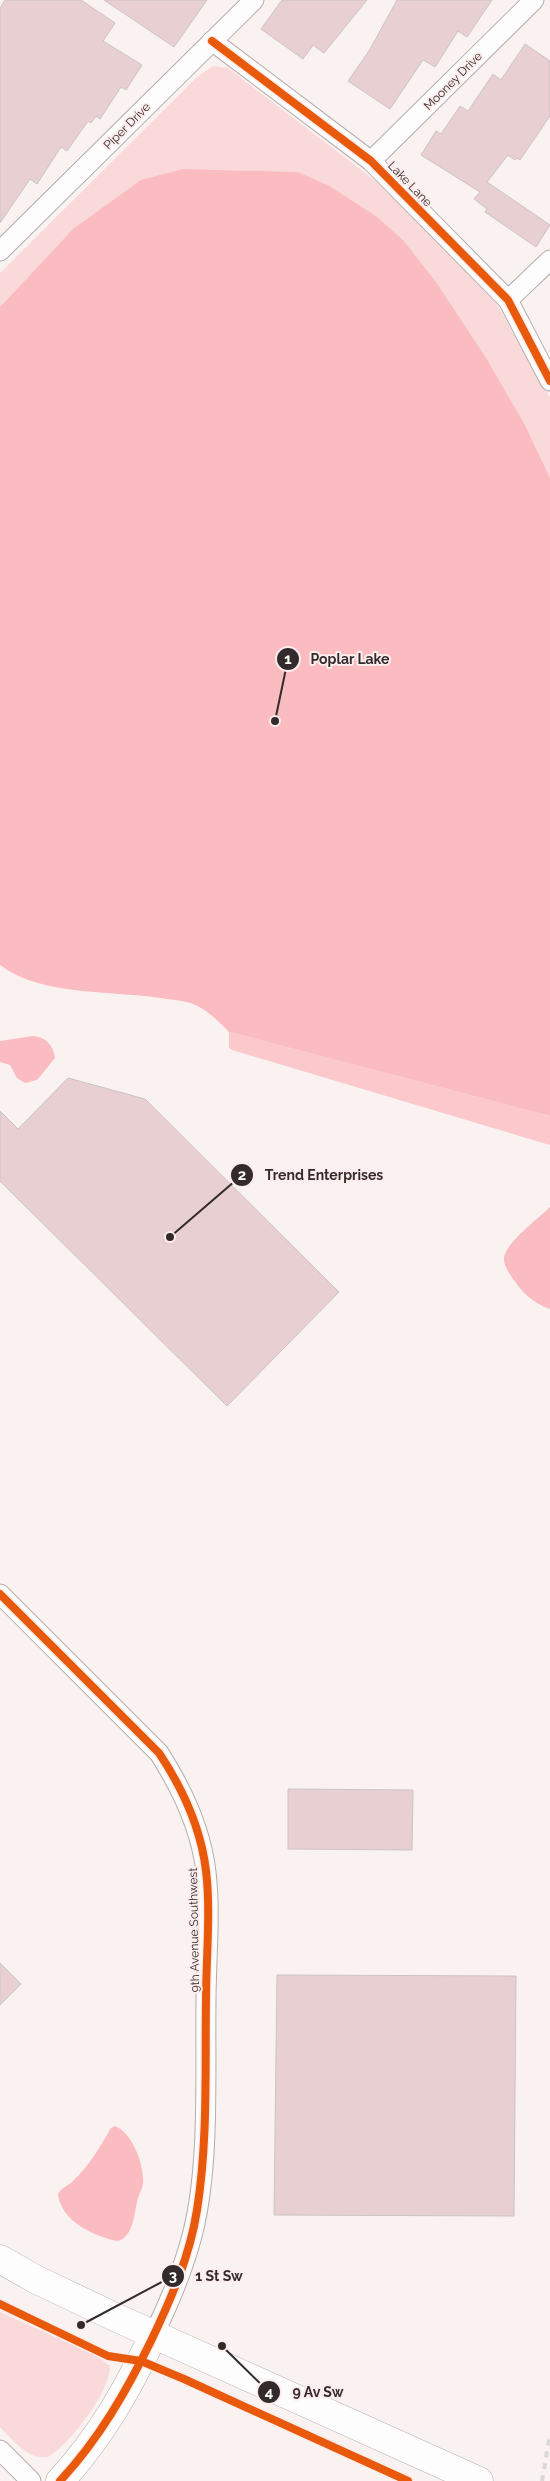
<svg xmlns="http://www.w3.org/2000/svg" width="550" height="2481" viewBox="0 0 550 2481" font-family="Raleway,sans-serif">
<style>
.green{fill:#f9d9da}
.forest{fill:#fbc8cc}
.water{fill:#fbbcc1}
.building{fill:#e8d0d2;stroke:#ccc3c4}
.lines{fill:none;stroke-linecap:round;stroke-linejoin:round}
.street-casing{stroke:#b4adad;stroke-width:21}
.secondary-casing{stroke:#b4adad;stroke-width:29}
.street{stroke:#fefdfd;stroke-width:19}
.secondary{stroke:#fefdfd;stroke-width:28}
.rail{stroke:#dad8d8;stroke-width:4;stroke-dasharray:6 6;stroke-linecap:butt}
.cycleway-casing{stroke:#feeded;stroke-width:11}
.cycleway{stroke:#e8590c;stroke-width:8}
.labels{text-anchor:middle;stroke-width:4;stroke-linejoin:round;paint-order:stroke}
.street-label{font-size:12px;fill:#332b2b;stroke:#feeded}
.leader{fill:none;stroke:#332b2b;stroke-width:2}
.callout-dot{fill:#332b2b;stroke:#feeded;stroke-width:2}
.mark-label{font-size:15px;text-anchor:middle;font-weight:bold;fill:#fff}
.callout-label{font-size:14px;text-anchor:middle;font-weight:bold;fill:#332b2b;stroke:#feeded;stroke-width:4;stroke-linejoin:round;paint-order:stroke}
</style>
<rect width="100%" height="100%" fill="#faf1f1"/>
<g class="green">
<path d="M 213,66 L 228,68 L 377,182 L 496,303 L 550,397 L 550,478 L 524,423 L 488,361 L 403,240 L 376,216 L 328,185 L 298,172 L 183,169 L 73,229 L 0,307 L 0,273 L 197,77 Z"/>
<path d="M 0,2312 L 97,2356 L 110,2366 C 110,2392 71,2443 48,2457 C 28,2460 13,2440 0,2427 Z"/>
</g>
<path class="forest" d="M 229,1032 L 550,1116 L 550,1145 L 232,1050 L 229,1048 Z"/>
<g class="water">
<path d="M 183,169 L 298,172 L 328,185 L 376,216 L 403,240 L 436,282 L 488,361 L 524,423 L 550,478 L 550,1116 L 229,1032 C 218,1021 208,1010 193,1004 C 185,1001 175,1000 167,999 C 116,990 41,997 0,965 L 0,307 L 73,229 L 141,180 Z"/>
<path d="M 33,1036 C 46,1037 53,1045 55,1058 L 37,1080 L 25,1083 L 17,1078 L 10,1065 L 0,1062 L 0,1041 Z"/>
<path d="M 550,1207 L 550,1309 C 537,1305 523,1294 516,1283 C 511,1276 504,1267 504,1259 C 503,1245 540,1217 550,1207 Z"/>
<path d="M 115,2126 C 132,2133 143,2162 143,2179 C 144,2186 140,2192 138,2198 C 134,2212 134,2238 117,2241 C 93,2236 61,2221 58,2194 C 62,2187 68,2186 73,2181 C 89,2166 100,2147 111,2128 Z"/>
</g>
<g class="building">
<path d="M 5,0 L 81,0 L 115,23 L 103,41 L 142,65 L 126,90 L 121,87 L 100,119 L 96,116 L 91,123 L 88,121 L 67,151 L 61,147 L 37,184 L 30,179 L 0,223 L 0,8 Z"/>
<path d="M 104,0 L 207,0 L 174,47 Z"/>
<path d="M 282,0 L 367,0 L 324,53 L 313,45 L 303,59 L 261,29 Z"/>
<path d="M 397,0 L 492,0 L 467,37 L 458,31 L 435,67 L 423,60 L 390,109 L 348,81 L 369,51 Z"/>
<path d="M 525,44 L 550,61 L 550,116 L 520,160 L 517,158 L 515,160 L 508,155 L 487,182 L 550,225 L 536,247 L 485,212 L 487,209 L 474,199 L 480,192 L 421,155 L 436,131 L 441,134 L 460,106 L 468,111 L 493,74 L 501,80 Z"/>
<path d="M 68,1078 L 145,1099 L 339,1292 L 227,1406 L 0,1181 L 0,1111 L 18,1129 Z"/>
<path d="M 288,1789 L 413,1790 L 412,1850 L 288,1849 Z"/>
<path d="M 0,1963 L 21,1984 L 0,2005 Z"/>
<path d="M 277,1975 L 516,1976 L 514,2216 L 274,2215 Z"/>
</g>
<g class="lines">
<g class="street-casing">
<g id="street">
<path d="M 212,41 L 371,161 L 508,300 L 550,381"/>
<path d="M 371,161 L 534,0"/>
<path d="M 0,251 L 254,0"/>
<path d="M 508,300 L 550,260"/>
<path d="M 0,1594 L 159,1753 C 182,1789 201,1828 206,1872 C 211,1914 206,1959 206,2001 C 205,2072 210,2163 193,2232 C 184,2268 170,2301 154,2334"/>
<path d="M 0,2450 L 31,2481"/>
</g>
</g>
<g class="secondary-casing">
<g id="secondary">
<path d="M 0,2259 L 35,2279 L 117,2318 L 479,2481"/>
<path d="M 60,2481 C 101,2437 128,2388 154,2334"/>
</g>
</g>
<use href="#street" class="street"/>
<use href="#secondary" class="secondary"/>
<path class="rail" d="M 542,2481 L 550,2434"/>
<g class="cycleway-casing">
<g id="cycleway">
<path d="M 212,41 L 371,161 L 508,300 L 550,381"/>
<path d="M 0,1594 L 159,1753 C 183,1789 201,1828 206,1871 C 211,1911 206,1959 206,2000 C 205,2069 208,2141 197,2210 C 190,2256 171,2299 151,2341 C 126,2392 99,2439 60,2481"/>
<path d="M 0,2304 L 108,2356 L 141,2361 L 184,2379 L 408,2481"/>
</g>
</g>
<use href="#cycleway" class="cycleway"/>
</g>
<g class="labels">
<g class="street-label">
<text transform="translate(453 81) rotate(-45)" y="4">Mooney Drive</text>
<text transform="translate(127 126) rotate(-45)" y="4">Piper Drive</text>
<text transform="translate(410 184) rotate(46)" y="4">Lake Lane</text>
<text transform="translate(194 1930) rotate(-91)" y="4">9th Avenue Southwest</text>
</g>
</g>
<path class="leader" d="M275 721L288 659M170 1237L242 1175M81 2325L173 2276M222 2346L269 2392"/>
<g class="callout-dot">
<circle cx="275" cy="721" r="5"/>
<circle cx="170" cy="1237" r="5"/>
<circle cx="81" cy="2325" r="5"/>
<circle cx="222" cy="2346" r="5"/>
<circle cx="288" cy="659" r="12"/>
<circle cx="242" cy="1175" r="12"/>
<circle cx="173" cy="2276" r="12"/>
<circle cx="269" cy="2392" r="12"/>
</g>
<g class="mark-label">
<text x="288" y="664">1</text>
<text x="242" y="1180">2</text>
<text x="173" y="2281">3</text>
<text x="269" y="2397">4</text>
</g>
<g class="callout-label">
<text x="350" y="664">Poplar Lake</text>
<text x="324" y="1180">Trend Enterprises</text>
<text x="219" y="2281">1 St Sw</text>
<text x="318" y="2397">9 Av Sw</text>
</g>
</svg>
